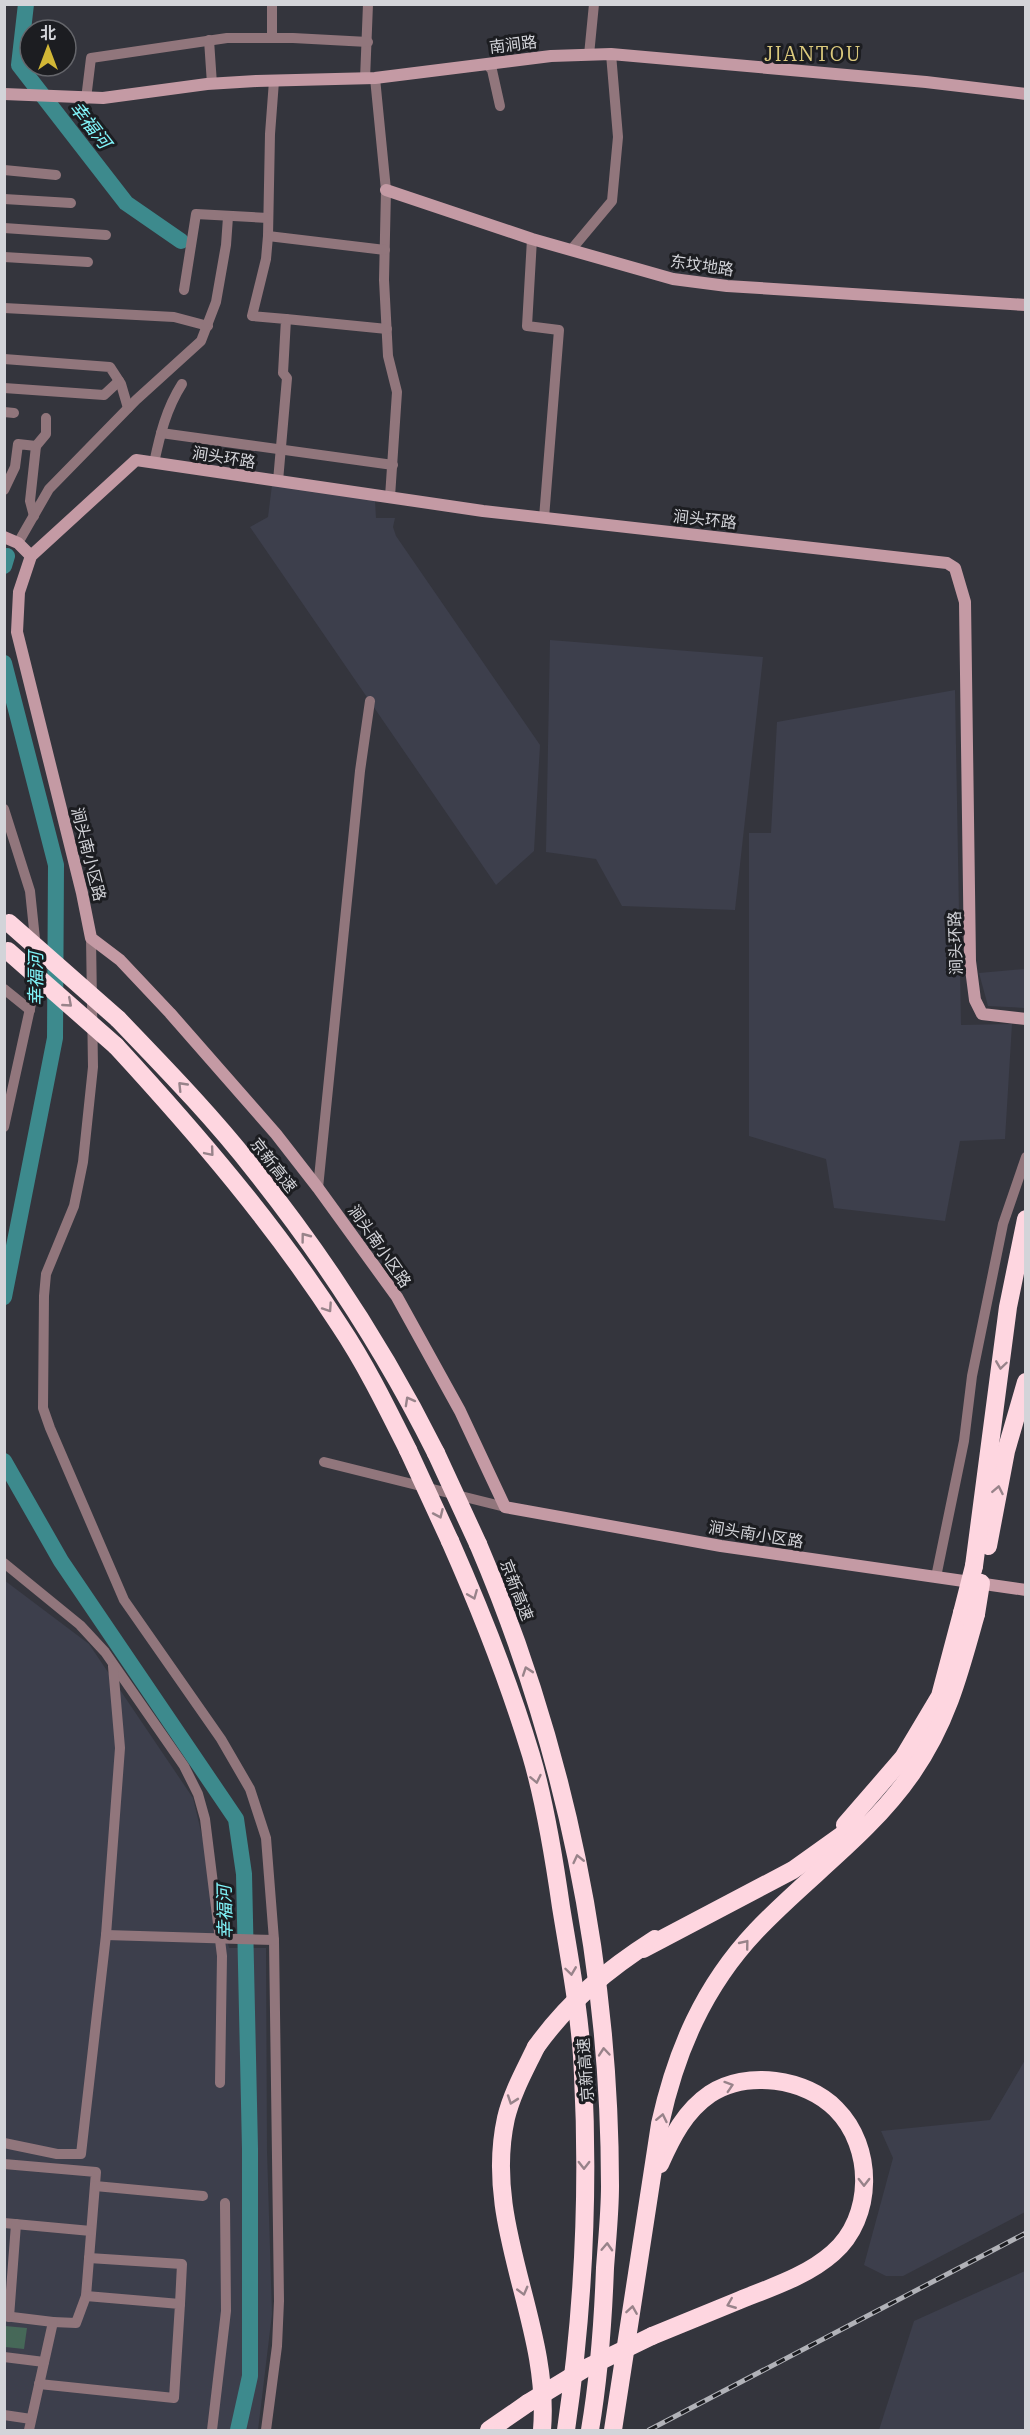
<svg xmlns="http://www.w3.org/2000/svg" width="1030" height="2435" viewBox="0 0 1030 2435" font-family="'IBM Plex Serif','Noto Sans SC',serif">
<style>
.built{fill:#3d3f4c}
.green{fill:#466858}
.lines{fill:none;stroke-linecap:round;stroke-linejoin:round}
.river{stroke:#3d8a8d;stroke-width:16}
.street{stroke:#91767c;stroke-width:10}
.secondary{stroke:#c49aa4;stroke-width:12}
.highway{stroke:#fed6e0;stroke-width:18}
.rail-casing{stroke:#b1b2b8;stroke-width:5}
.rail{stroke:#1c1d21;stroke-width:3;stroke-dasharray:9;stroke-linecap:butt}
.highway-bridge{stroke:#fed6e0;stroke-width:18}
.oneway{stroke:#98838a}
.labels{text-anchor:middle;stroke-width:6;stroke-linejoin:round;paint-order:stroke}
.street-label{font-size:16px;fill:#d3d4d9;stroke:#1c1d21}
.water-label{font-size:18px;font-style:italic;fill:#82f6fb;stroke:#1c1d21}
.quarter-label{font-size:20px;letter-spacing:1.5px;fill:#dcca7d;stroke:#1c1d21}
</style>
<rect width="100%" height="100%" fill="#34353d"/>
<g class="built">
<path d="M 272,485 L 375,500 L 376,518 L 395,518 L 393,527 L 396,536 L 540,745 L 534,851 L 496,885 L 250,527 L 268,517 Z"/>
<path d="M 550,640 L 763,657 L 735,910 L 622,906 L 596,859 L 546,852 Z"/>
<path d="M 955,690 L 961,1025 L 1012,1024 L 1005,1139 L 960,1141 L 945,1221 L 834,1208 L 826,1159 L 749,1136 L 749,833 L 771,833 L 777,722 Z"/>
<path d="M 1025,969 L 1025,1008 L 988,1006 L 979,973 Z"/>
<path d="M 4,1580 L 89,1644 L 193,1798 L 229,1948 L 266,1948 L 267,2151 L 272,2314 L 258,2430 L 5,2430 Z"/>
<path d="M 1025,2060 L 1025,2212 L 903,2276 L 886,2276 L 864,2265 L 893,2158 L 881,2131 L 990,2120 Z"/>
<path d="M 1025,2271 L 1025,2430 L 879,2430 L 914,2321 Z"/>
</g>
<path class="green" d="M 5,2326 L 27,2328 L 24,2349 L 5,2347 Z"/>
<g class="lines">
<g class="river">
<path d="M 26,4 L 19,65 L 126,203 L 181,241"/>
<path d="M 4,566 L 7,556"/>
<path d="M 4,663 L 56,865 L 55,1038 L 4,1297"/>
<path d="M 4,1461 L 61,1561 L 236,1819 L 244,1874 L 250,2149 L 250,2376 L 238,2430"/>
</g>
<g class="street">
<path d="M 272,4 L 272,37"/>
<path d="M 209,40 L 212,84"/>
<path d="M 589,55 L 594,4"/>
<path d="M 487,64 L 492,70 L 500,106"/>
<path d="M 375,78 L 386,190 L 384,280 L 388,356 L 397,392 L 390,497"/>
<path d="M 365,79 L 368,4"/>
<path d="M 274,81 L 270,134 L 268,236 L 266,259 L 252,316 L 286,319 L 283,373 L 287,378 L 278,481"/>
<path d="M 86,99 L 91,58 L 227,38 L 293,38 L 368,42"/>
<path d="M 4,170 L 56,175"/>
<path d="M 4,199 L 71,203"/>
<path d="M 4,228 L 106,235"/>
<path d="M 268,236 L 385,250"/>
<path d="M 532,239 L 527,326 L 559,330 L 544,518"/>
<path d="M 571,250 L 612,201 L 618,137 L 611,54"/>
<path d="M 4,257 L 88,262"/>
<path d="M 184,290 L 196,214 L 268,218"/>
<path d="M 4,308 L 174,317 L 208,326"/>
<path d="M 286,319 L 387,329"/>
<path d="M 4,359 L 110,367 L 121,384 L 128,408"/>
<path d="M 4,388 L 104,395 L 119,381"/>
<path d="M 4,412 L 14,413"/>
<path d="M 161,433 L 393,465"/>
<path d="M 36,446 L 46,434 L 46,418"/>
<path d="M 154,463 C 160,435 166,409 182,384"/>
<path d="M 4,490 L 15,467 L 18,444 L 36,446 L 30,501 L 34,516"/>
<path d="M 18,543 L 49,489 L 136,400 L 201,341 L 216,302 L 226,245 L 228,217"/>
<path d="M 4,809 L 30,891 L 35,939 L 31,1004 L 4,1127"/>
<path d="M 91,938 L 93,1067 L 83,1162 L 74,1206 L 46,1274 L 44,1296 L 43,1408 L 50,1428 L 124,1600 L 221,1739 L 250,1789 L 266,1838 L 274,1940 L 279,2301 L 277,2346 L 266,2430"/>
<path d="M 4,989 L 30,1010"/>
<path d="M 318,1188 L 360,771 L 370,701"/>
<path d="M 324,1462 L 505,1507"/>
<path d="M 4,1563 L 80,1625 L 105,1652 L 184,1766 L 198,1794 L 205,1819 L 222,1956 L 220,2083"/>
<path d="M 936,1577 L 964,1441 L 972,1376 L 1003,1224 L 1026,1157"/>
<path d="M 106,1935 L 274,1940"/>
<path d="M 4,2143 L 57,2154 L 81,2154 L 106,1935 L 120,1748 L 113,1666"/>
<path d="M 4,2164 L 96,2172 L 86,2296 L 76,2323 L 53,2322 L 29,2430"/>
<path d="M 95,2186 L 203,2196"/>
<path d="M 4,2223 L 91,2231"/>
<path d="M 89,2258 L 182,2264 L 180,2304"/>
<path d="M 4,2316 L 53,2322"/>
<path d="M 9,2317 L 16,2224"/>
<path d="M 4,2357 L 44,2362"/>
<path d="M 39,2384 L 174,2398 L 180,2304 L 86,2296"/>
<path d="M 4,2415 L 31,2419"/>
<path d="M 212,2430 L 226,2311 L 225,2203"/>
</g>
<g class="secondary">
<path d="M 4,94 L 103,98 L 207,84 L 256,81 L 375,78 L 551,56 L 611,54 L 926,82 L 1026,94"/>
<path d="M 386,190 L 532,239 L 673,279 L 727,286 L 1026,305"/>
<path d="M 4,537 L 18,543 L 31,556"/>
<path d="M 1026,1019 L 982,1014 L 975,1000 L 970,961 L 965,602 L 955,568 L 947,563 L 483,511 L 136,460 L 31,556 L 19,592 L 17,632 L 82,893 L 91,938 L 120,960 L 170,1013 L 276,1134 L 318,1188 L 397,1297 L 460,1411 L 505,1507 L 721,1546 L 1026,1590"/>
</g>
<g class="highway">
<path d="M 118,1019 C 165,1068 213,1117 255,1171 C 325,1259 386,1353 436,1453"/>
<path d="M 116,1046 C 197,1134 275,1225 340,1326 C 366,1365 387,1408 408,1450"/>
<path d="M 450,1541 C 481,1611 509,1682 531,1755 C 545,1802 554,1858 561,1907 C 570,1962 581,2019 583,2075 C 589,2193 583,2314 566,2430"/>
<path d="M 478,1544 C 565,1747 610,1965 610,2186 C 610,2213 607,2240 605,2268 C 603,2322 599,2377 590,2430"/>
<path d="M 988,1546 L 1006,1451 L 1026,1382"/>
<path d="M 974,1566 L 1008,1307 L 1026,1219"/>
<path d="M 845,1825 L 903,1758 L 940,1696 L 962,1613"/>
<path d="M 643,1949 L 793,1870 L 849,1830 L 857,1821"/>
<path d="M 536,2047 C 525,2070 512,2093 506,2118 C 482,2226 551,2324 542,2430"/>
<path d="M 652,2336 C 681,2324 711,2312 740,2300 C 772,2287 807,2276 833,2253 C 874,2217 874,2147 836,2109 C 806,2078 746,2070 710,2094 C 685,2111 672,2137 660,2164"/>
<path d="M 489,2430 L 528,2403"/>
<path d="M 613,2430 L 660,2124 C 676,2051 704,1986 756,1931 C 807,1877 869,1835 912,1773 C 947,1723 960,1672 976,1614"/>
</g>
<g class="rail-casing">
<path id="rail" d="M 649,2430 L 1026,2233"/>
</g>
<use href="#rail" class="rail"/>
<g class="highway-bridge">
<path d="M 9,923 L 118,1019"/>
<path d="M 8,951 L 116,1046"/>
<path d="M 408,1450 L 450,1541"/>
<path d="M 436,1453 L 478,1544"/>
<path d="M 962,1613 L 974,1566"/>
<path d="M 976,1614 L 981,1583"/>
<path d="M 536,2047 C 569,2001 608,1969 655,1939"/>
<path d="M 528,2403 L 584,2369 L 652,2336"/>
</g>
</g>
<defs><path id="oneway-chevron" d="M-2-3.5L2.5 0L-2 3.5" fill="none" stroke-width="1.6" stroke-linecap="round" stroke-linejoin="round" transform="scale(1.5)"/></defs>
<g class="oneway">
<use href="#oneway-chevron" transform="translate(68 1003) rotate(41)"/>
<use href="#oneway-chevron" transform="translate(182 1086) rotate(-134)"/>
<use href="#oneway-chevron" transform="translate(210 1152) rotate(50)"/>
<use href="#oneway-chevron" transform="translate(305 1237) rotate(-127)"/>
<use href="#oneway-chevron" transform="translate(328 1308) rotate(56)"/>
<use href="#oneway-chevron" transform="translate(1001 1365) rotate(98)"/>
<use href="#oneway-chevron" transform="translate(409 1401) rotate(-119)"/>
<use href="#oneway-chevron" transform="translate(998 1490) rotate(-79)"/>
<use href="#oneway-chevron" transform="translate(439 1514) rotate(66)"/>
<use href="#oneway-chevron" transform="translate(473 1595) rotate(68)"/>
<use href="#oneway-chevron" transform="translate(527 1671) rotate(-109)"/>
<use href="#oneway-chevron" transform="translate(536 1779) rotate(78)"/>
<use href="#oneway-chevron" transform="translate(578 1859) rotate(-103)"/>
<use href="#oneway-chevron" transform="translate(745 1944) rotate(-51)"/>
<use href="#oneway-chevron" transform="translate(571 1971) rotate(82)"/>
<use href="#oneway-chevron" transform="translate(604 2052) rotate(-95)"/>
<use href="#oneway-chevron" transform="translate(729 2086) rotate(-18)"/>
<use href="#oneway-chevron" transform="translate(512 2100) rotate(109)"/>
<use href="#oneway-chevron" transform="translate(662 2118) rotate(-78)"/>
<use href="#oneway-chevron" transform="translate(584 2165) rotate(90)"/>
<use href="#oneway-chevron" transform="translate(864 2182) rotate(90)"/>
<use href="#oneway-chevron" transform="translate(607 2247) rotate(-87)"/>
<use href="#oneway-chevron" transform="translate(523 2291) rotate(75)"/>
<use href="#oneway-chevron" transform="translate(731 2304) rotate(158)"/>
<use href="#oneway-chevron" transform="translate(632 2310) rotate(-81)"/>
</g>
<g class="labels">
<g class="street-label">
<text transform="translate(513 44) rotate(-7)" y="6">南涧路</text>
<text transform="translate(702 265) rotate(8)" y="6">东坟地路</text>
<text transform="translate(224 457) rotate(9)" y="6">涧头环路</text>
<text transform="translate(705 519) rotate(6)" y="6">涧头环路</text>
<text transform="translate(89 854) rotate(76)" y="6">涧头南小区路</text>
<text transform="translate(955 943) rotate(-92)" y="6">涧头环路</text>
<text transform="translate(274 1165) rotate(52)" y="6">京新高速</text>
<text transform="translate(380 1246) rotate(55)" y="6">涧头南小区路</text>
<text transform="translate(756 1534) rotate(9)" y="6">涧头南小区路</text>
<text transform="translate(517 1590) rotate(69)" y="6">京新高速</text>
<text transform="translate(585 2070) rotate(-94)" y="6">京新高速</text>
</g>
<g class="water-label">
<text transform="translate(90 125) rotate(52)" y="6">幸福河</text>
<text transform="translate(36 979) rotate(-90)" y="6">幸福河</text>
<text transform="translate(225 1912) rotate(-91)" y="6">幸福河</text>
</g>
<g class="quarter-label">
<text x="813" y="61">JIANTOU</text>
</g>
</g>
<rect width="1030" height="2435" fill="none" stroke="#d3d4d9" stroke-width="12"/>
<g transform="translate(48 48)"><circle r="28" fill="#1c1d21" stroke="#65666b" stroke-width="1.5"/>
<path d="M0-4.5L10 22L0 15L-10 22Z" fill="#d2b736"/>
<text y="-9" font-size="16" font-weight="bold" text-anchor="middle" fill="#d3d4d9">北</text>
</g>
</svg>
